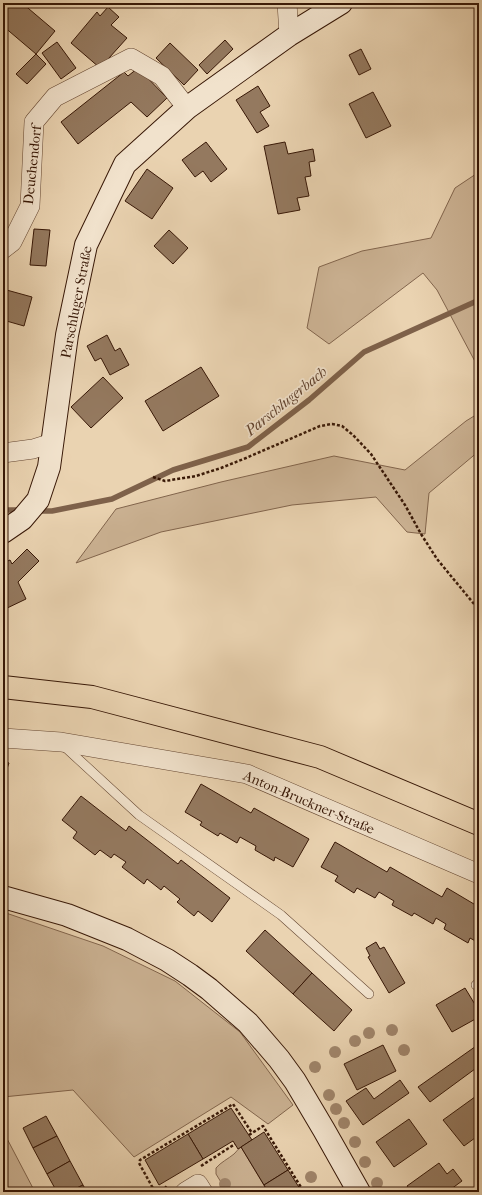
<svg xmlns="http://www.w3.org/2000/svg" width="482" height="1195" viewBox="0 0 482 1195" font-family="'IM FELL French Canon',serif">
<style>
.green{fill:#ccb394;stroke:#82654d}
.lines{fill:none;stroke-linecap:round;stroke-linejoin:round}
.stream{stroke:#7e614a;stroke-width:5.5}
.building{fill:#94795f;stroke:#371706}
.lane-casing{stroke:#644631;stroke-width:10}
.street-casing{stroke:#644631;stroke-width:20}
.secondary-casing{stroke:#371706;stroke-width:24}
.primary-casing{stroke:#371706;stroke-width:24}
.path{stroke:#371706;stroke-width:2.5;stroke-dasharray:3 2;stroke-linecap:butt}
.lane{stroke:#f1e2cc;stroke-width:9}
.street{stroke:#f1e2cc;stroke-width:19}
.secondary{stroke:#f1e2cc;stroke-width:22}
.primary{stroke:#ead3b1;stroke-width:22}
.tree{fill:#a0856b}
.labels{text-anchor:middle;stroke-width:3.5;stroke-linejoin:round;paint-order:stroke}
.street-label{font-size:14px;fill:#371706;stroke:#f1e2cc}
.water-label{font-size:15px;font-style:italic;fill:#60422e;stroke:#f1e2cc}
</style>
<rect width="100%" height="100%" fill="#ead3b1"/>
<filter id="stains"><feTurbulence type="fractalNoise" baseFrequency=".005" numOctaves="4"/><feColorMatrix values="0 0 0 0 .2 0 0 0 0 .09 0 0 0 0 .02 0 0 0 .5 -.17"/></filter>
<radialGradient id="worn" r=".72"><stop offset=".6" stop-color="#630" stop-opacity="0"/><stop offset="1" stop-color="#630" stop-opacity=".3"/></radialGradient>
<g class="green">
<path d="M 479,172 L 479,369 L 437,290 L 423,273 L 329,344 L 307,328 L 319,267 L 362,251 L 431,238 L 455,188 Z"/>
<path d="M 479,413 L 479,451 L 429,493 L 425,534 L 407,532 L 376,497 L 292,505 L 161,532 L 76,563 L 116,509 L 221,482 L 334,456 L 405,470 L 466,421 Z"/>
<path d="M 3,912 L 103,946 L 175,981 L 240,1032 L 293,1105 L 268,1124 L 231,1097 L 134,1157 L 73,1090 L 3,1097 Z"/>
<path d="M 3,1131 L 35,1192 L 3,1192 Z"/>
<path d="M 241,1147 L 268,1192 L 227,1192 L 216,1174 L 216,1168 C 221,1162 228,1159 234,1154 C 237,1151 238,1149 241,1147 Z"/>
</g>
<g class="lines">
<g class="stream">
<path d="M 3,510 L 21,510"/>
<path d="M 36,511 L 52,511 L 112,499 L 173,470 L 248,447 L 309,400 L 364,352 L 479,300"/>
</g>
</g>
<g class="building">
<path d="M 7,3 L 22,3 L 55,31 L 36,54 L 3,26 L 3,7 Z"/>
<path d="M 108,7 L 119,17 L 111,25 L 127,38 L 100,68 L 71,43 L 97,12 L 100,16 Z"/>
<path d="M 225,40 L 233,49 L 207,74 L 199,65 Z"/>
<path d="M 57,42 L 76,68 L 61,79 L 42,53 Z"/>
<path d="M 170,43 L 198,70 L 184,85 L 156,58 Z"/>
<path d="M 361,49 L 371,69 L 359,75 L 349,55 Z"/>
<path d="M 36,54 L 46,64 L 27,84 L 16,74 Z"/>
<path d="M 138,68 L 167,98 L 147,117 L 131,102 L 78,144 L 61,122 L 124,72 L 128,76 Z"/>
<path d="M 258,86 L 270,106 L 260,112 L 269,126 L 257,133 L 236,100 Z"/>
<path d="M 373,92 L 391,126 L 366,138 L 349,104 Z"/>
<path d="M 206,142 L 227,169 L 211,182 L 203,171 L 195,177 L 182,160 Z"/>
<path d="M 285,142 L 288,154 L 313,149 L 315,161 L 309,162 L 311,176 L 305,177 L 309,196 L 297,198 L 300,210 L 278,214 L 264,146 Z"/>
<path d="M 147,169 L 173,188 L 152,219 L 125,201 Z"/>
<path d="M 34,229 L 50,230 L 46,266 L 30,265 Z"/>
<path d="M 169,230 L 188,248 L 173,264 L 154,246 Z"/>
<path d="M 3,289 L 32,297 L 24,326 L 3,320 Z"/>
<path d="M 107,335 L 115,351 L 120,348 L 129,365 L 110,375 L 101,358 L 95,361 L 87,346 Z"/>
<path d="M 201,367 L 219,396 L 163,431 L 145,401 Z"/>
<path d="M 103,377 L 123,398 L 91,428 L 71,407 Z"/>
<path d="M 27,549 L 39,561 L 18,582 L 26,599 L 3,610 L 3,563 L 10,560 L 12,564 Z"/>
<path d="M 3,761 L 9,763 L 3,780 Z"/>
<path d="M 201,784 L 251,813 L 254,808 L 309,839 L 293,867 L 275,857 L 274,861 L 255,850 L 256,846 L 240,837 L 237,843 L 220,833 L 218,836 L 200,825 L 202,822 L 185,812 Z"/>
<path d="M 81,796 L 126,831 L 129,826 L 178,864 L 181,860 L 230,898 L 212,922 L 198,911 L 194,916 L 177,902 L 180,899 L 164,886 L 161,890 L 147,879 L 144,884 L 122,867 L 126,862 L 114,854 L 111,858 L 100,850 L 95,855 L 73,838 L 77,832 L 62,820 Z"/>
<path d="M 335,842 L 387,872 L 390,867 L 442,897 L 447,888 L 479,907 L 479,943 L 470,938 L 468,943 L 444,929 L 446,924 L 436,918 L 433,924 L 414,913 L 412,916 L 392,905 L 394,901 L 379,892 L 375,898 L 357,888 L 354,893 L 335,881 L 338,876 L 321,867 Z"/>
<path d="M 265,930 L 312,973 L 293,994 L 246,951 Z"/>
<path d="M 376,942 L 380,949 L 384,947 L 405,983 L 389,993 L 368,957 L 370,956 L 366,948 Z"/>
<path d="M 312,973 L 352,1010 L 334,1031 L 293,994 Z"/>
<path d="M 465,988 L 479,1011 L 479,1017 L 452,1032 L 436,1005 Z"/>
<path d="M 479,1044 L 479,1066 L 430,1102 L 418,1087 Z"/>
<path d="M 383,1045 L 396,1071 L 357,1090 L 344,1064 Z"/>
<path d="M 400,1080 L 409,1093 L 363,1125 L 346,1101 L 366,1088 L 374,1099 Z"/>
<path d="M 479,1094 L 479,1135 L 464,1146 L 443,1120 Z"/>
<path d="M 231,1108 L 252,1140 L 238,1149 L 233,1141 L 203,1159 L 188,1134 Z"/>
<path d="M 46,1116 L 57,1136 L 33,1148 L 23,1128 Z"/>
<path d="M 409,1119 L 427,1144 L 394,1167 L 376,1142 Z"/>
<path d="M 264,1132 L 288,1170 L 264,1185 L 241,1147 Z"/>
<path d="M 188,1134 L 203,1159 L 159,1185 L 145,1160 Z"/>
<path d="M 57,1136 L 70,1161 L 47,1174 L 33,1148 Z"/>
<path d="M 70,1161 L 83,1185 L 69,1192 L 57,1192 L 47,1174 Z"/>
<path d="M 439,1163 L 447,1174 L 453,1169 L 462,1181 L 447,1192 L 411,1192 L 407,1186 Z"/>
<path d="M 288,1170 L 302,1192 L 268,1192 L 264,1185 Z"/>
<path d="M 83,1185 L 87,1192 L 69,1192 Z"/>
</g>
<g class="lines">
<g class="lane-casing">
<g id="lane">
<path d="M 64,746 L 139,815 L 281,915 L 369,994"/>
<path d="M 476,985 L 479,983"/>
</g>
</g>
<g class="street-casing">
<g id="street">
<path d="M 287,3 L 289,35"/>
<path d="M 3,249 L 12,242 L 30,206 L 34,122 L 55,97 L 131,58 L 162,76 L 187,108"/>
<path d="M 3,453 L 33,449 L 52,443"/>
<path d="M 3,738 L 61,742 L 247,774 L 479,874"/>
<path d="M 185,1192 L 198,1184 L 203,1192"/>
</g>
</g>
<g class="secondary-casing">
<g id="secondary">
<path d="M 3,532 L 22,519 L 38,500 L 49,467 L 67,335 L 86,245 L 125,164 L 187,108 L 289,35 L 341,3"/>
<path d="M 3,897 L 67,915 L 127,939 L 167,960 L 190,975 L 209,989 L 248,1023 L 279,1059 L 295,1081 L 324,1130 L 359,1192"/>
</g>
</g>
<g class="primary-casing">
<path id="primary" d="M 3,687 L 92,697 L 320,757 L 479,824"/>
</g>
<g class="path">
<path d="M 153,477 L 165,481 L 196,476 L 221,468 L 246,458 L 320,426 L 332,424 L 342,426 L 353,435 L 371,454 L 405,505 L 421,534 L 437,559 L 479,610"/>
<path d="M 249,1135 L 263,1126 L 304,1192"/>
<path d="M 201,1166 L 235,1144"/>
<path d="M 155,1192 L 139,1163 L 140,1160 L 233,1104 L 252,1133"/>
<path d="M 161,1192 L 168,1185"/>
</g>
<use href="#lane" class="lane"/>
<use href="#street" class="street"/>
<use href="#secondary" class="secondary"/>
<use href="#primary" class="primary"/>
</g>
<g class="tree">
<circle cx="392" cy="1030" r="6"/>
<circle cx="369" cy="1033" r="6"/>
<circle cx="355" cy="1041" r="6"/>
<circle cx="404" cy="1050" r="6"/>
<circle cx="335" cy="1052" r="6"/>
<circle cx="315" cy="1067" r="6"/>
<circle cx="329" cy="1095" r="6"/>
<circle cx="336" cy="1109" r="6"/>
<circle cx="344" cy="1123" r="6"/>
<circle cx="355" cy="1142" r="6"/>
<circle cx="365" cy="1162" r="6"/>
<circle cx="311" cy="1177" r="6"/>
<circle cx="377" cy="1183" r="6"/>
<circle cx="225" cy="1184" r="6"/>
</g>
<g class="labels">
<g class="street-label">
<text transform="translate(32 165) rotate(-84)" y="5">Deuchendorf</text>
<text transform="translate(76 302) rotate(-79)" y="5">Parschluger Straße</text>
<text transform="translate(309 802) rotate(23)" y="5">Anton-Bruckner-Straße</text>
</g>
<g class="water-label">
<text transform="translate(286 401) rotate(-39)" y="5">Parschlugerbach</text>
</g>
</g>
<rect width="482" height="1195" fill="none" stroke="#ead3b1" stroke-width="16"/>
<rect x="4" y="4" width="474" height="1187" fill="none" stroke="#371706" stroke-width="2"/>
<rect x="8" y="8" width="466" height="1179" fill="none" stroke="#371706"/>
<rect width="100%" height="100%" filter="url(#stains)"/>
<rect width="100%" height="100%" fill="url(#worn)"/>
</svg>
